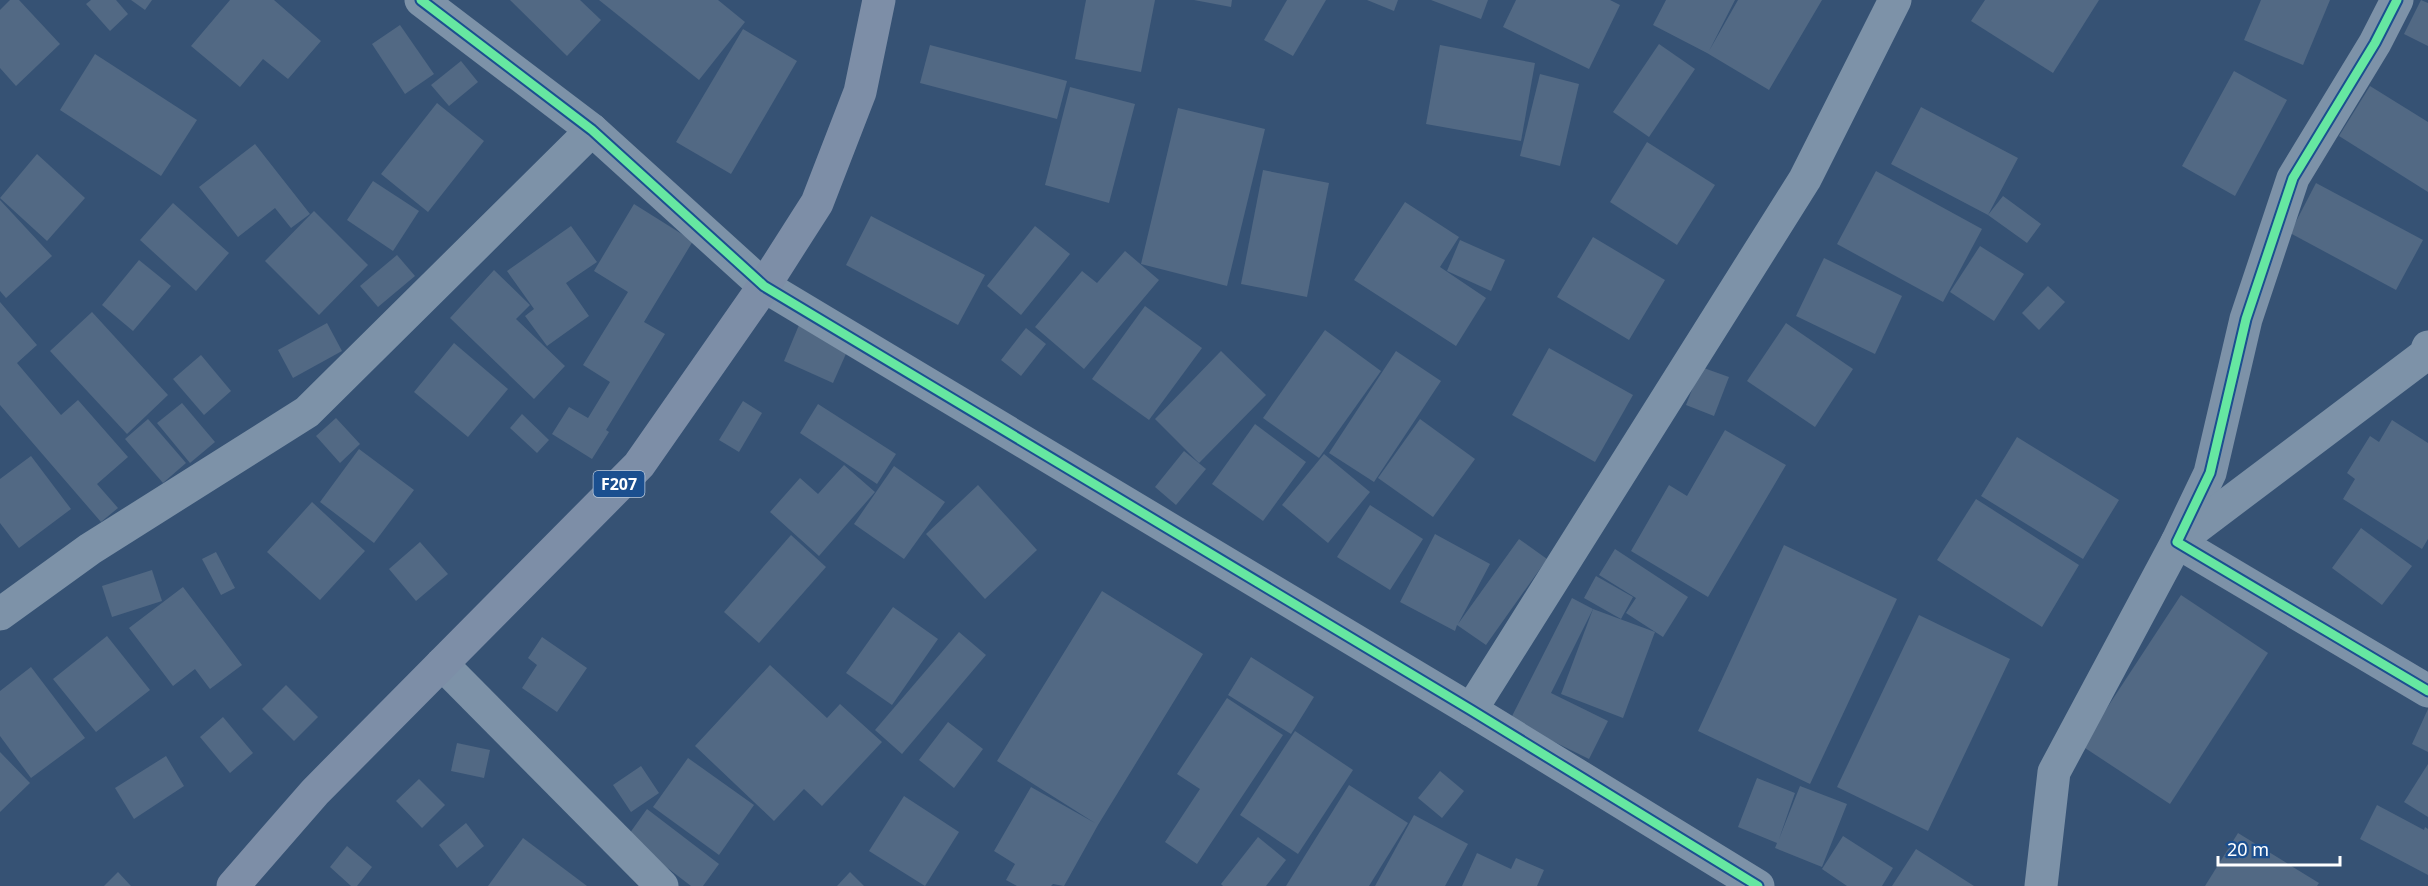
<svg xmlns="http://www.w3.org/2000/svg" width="2428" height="886" viewBox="0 0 2428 886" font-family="'Noto Sans',sans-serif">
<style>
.building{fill:#526984}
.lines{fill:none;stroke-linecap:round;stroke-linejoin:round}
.minor{stroke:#7d92a8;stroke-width:33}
.primary{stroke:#7d8ea7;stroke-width:33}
.cycleway-casing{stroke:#1b4f8f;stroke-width:13}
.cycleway{stroke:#66e7a1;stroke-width:9}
.labels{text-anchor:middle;stroke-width:4.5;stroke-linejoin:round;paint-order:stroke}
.shield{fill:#1b4f8f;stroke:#bbcadd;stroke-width:1.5}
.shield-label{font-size:16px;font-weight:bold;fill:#fff}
</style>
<rect width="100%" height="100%" fill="#365274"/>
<g class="building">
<path d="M 10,0 L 19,0 L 60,44 L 16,86 L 0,68 L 0,10 Z"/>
<path d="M 91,0 L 116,0 L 128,14 L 110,31 L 86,4 Z"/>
<path d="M 131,0 L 152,0 L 145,10 Z"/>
<path d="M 230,0 L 274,0 L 321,41 L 288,79 L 263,59 L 240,87 L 191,46 Z"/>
<path d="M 510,0 L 580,0 L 601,20 L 567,56 Z"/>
<path d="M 599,0 L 718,0 L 745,22 L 699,80 Z"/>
<path d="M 1086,0 L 1155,0 L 1141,72 L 1075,59 Z"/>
<path d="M 1194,0 L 1232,0 L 1231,7 Z"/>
<path d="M 1287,0 L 1326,0 L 1293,56 L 1264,40 Z"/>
<path d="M 1367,0 L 1398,0 L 1394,11 Z"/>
<path d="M 1431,0 L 1488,0 L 1481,19 Z"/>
<path d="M 1516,0 L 1610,0 L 1620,5 L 1589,69 L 1503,27 Z"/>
<path d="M 1666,0 L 1735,0 L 1709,51 L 1738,0 L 1822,0 L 1769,90 L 1707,53 L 1653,25 Z"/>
<path d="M 1985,0 L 2099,0 L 2053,73 L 1971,21 Z"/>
<path d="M 2261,0 L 2330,0 L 2303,65 L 2244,40 Z"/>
<path d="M 2421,0 L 2428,3 L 2428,46 L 2404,34 Z"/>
<path d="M 400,25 L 434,74 L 405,94 L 372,44 Z"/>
<path d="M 743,29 L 797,61 L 731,174 L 676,142 Z"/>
<path d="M 1659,44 L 1695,69 L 1649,137 L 1613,112 Z"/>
<path d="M 930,45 L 1067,81 L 1057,119 L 920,83 Z"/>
<path d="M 1440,45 L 1535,63 L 1521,141 L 1426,124 Z"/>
<path d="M 95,54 L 197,120 L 161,176 L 60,110 Z"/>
<path d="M 461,61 L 478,82 L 449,106 L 431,85 Z"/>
<path d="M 2234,71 L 2287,100 L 2235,196 L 2182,166 Z"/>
<path d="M 1540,74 L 1579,84 L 1560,166 L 1520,156 Z"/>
<path d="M 2370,86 L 2428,122 L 2428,192 L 2339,136 Z"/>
<path d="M 1070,87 L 1135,104 L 1109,203 L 1045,185 Z"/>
<path d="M 437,103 L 484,141 L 428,212 L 381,174 Z"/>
<path d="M 1921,107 L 2018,158 L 1988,215 L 2003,196 L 2041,224 L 2027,243 L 1988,215 L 1891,164 Z"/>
<path d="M 1178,108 L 1265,129 L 1227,286 L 1141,264 Z"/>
<path d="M 1647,142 L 1715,185 L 1677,245 L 1610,202 Z"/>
<path d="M 255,144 L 310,214 L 291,228 L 275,208 L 238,237 L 199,187 Z"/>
<path d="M 37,154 L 85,198 L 47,241 L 0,198 Z"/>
<path d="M 1263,170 L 1329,183 L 1307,297 L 1241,284 Z"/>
<path d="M 1876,171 L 1982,229 L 1943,302 L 1837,244 Z"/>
<path d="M 373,181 L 419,211 L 393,251 L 347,220 Z"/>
<path d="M 2316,183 L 2423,240 L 2396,290 L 2290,233 Z"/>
<path d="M 0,200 L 52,256 L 6,298 L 0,291 Z"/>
<path d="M 1405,202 L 1459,237 L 1440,267 L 1486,298 L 1456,346 L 1354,280 Z"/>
<path d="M 173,203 L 229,253 L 196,291 L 140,240 Z"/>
<path d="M 634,204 L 693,241 L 644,322 L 665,334 L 606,430 L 609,432 L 592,459 L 552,434 L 569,407 L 588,418 L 610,382 L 583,365 L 628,292 L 594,271 Z"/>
<path d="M 314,211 L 368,265 L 319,315 L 265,261 Z"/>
<path d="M 871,216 L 985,275 L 958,325 L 846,265 Z"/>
<path d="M 571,226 L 597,262 L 566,283 L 589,316 L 547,346 L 525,316 L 534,309 L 507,271 Z"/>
<path d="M 1035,226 L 1070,254 L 1021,315 L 987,286 Z"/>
<path d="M 1593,237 L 1665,280 L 1629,340 L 1557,297 Z"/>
<path d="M 1460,240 L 1505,260 L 1491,291 L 1447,271 Z"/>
<path d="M 1980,246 L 2024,274 L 1994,321 L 1950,292 Z"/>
<path d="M 1125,251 L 1159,280 L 1084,369 L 1035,327 L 1082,271 L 1097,283 Z"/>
<path d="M 397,255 L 415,276 L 378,307 L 360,286 Z"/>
<path d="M 1824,258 L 1902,296 L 1875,354 L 1796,316 Z"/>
<path d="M 139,260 L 171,286 L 133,331 L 102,305 Z"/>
<path d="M 494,270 L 530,305 L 516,319 L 565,366 L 534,399 L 450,318 Z"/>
<path d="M 2048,286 L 2065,302 L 2039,330 L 2022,313 Z"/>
<path d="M 0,302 L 37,345 L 17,363 L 61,415 L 78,400 L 128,457 L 97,484 L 118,508 L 101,522 L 0,405 Z"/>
<path d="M 1145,306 L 1202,348 L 1149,420 L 1092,379 Z"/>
<path d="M 92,312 L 168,395 L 127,434 L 50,351 Z"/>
<path d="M 327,323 L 342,351 L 293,378 L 278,350 Z"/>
<path d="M 1786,323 L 1853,369 L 1815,427 L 1747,381 Z"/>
<path d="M 799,325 L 849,347 L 833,383 L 784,361 Z"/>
<path d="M 1026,328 L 1046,344 L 1021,376 L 1001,360 Z"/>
<path d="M 1325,330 L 1381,371 L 1319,458 L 1263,418 Z"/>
<path d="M 454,343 L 508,389 L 468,437 L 414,392 Z"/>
<path d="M 1549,348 L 1633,395 L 1595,462 L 1512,415 Z"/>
<path d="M 1221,351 L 1266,395 L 1199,463 L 1155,419 Z"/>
<path d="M 1396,351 L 1441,381 L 1374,482 L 1329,453 Z"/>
<path d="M 201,355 L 231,391 L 204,415 L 173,379 Z"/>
<path d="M 1701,367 L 1729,377 L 1714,416 L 1686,405 Z"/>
<path d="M 743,401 L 762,413 L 739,452 L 719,440 Z"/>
<path d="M 182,403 L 215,442 L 190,463 L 157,423 Z"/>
<path d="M 818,404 L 896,454 L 877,484 L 800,433 Z"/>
<path d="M 522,414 L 549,440 L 537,453 L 510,428 Z"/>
<path d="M 336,418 L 360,444 L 340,463 L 316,436 Z"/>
<path d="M 148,419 L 186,463 L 163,483 L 125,439 Z"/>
<path d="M 1420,419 L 1475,459 L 1433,517 L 1378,478 Z"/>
<path d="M 2392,420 L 2428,443 L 2428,539 L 2422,549 L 2343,499 L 2355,479 L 2347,473 L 2370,436 L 2379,442 Z"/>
<path d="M 1255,424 L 1306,462 L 1263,521 L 1212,484 Z"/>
<path d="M 1725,430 L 1786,465 L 1708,597 L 1631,551 L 1669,485 L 1687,496 Z"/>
<path d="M 2017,437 L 2119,500 L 2083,559 L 1981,496 Z"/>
<path d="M 359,449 L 414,490 L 374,543 L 320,502 Z"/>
<path d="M 1184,451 L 1206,469 L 1176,505 L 1155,487 Z"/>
<path d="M 1324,454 L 1370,492 L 1328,543 L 1282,505 Z"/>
<path d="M 31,456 L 71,509 L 19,548 L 0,523 L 0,479 Z"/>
<path d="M 844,465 L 875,492 L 819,556 L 770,512 L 800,478 L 818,494 Z"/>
<path d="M 894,466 L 945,502 L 904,559 L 854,524 Z"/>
<path d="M 978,485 L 1037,550 L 985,599 L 926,534 Z"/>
<path d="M 1976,499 L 2079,565 L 2042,627 L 1937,560 Z"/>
<path d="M 312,502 L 365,551 L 320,600 L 267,552 Z"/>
<path d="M 1370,505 L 1423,539 L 1390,590 L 1337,557 Z"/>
<path d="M 2361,528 L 2412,566 L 2382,605 L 2332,568 Z"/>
<path d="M 1435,534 L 1490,564 L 1458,624 L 1519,539 L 1547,559 L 1486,645 L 1457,625 L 1455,631 L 1400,602 Z"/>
<path d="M 791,535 L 826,567 L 759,643 L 724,612 Z"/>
<path d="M 420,542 L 448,574 L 416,601 L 389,569 Z"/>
<path d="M 1784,545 L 1897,599 L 1810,784 L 1698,731 Z"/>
<path d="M 1615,549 L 1688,597 L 1663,637 L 1626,613 L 1636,598 L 1599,575 Z"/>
<path d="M 216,552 L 235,588 L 221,595 L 202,559 Z"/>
<path d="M 152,570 L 162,601 L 112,617 L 102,586 Z"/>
<path d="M 1596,576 L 1633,597 L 1621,619 L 1584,598 Z"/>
<path d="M 183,587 L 242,665 L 210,689 L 195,669 L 173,686 L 129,628 Z"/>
<path d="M 1102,591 L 1203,654 L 1098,825 L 1064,886 L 1053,884 L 1051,886 L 1017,886 L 1006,880 L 1015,864 L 994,851 L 1031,787 L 1095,823 L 997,761 Z"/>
<path d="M 2181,595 L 2268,653 L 2170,804 L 2082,746 Z"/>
<path d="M 1572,598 L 1593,609 L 1551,693 L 1608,721 L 1589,759 L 1510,720 Z"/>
<path d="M 893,607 L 938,639 L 892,705 L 846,673 Z"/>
<path d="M 1593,609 L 1655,632 L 1623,718 L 1561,694 Z"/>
<path d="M 1919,615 L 2010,659 L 1928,831 L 1837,787 Z"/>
<path d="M 959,632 L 986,655 L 902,754 L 875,730 Z"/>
<path d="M 107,636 L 150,690 L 96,732 L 53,679 Z"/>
<path d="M 542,637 L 587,668 L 557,712 L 522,688 L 537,665 L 528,658 Z"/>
<path d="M 1251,657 L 1314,697 L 1291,734 L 1228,695 Z"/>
<path d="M 770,665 L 827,718 L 840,704 L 882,742 L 822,806 L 804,789 L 774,821 L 695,746 Z"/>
<path d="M 31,667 L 85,738 L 31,778 L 0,736 L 0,691 Z"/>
<path d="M 286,685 L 318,717 L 294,741 L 262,709 Z"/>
<path d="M 1227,698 L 1283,735 L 1197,864 L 1165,842 L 1200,789 L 1177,774 Z"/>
<path d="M 2428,709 L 2428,752 L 2412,744 Z"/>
<path d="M 223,717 L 253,753 L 230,773 L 200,737 Z"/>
<path d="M 948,722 L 983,749 L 954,788 L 919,760 Z"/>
<path d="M 1295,731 L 1353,770 L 1298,854 L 1240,815 Z"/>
<path d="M 457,743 L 490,750 L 484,778 L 451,771 Z"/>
<path d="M 0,752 L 30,783 L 0,812 Z"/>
<path d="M 166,756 L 184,786 L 134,819 L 115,788 Z"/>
<path d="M 688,758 L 754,805 L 719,855 L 653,807 Z"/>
<path d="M 2428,764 L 2428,817 L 2404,802 Z"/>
<path d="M 641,766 L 659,793 L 631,812 L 613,785 Z"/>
<path d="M 1440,771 L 1464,791 L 1442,818 L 1418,798 Z"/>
<path d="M 1757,778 L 1795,793 L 1779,839 L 1800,786 L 1847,804 L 1822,867 L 1775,848 L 1777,843 L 1738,827 Z"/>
<path d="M 419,779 L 445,805 L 422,828 L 396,801 Z"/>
<path d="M 1349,785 L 1408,823 L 1369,886 L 1286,886 Z"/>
<path d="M 904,796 L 959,832 L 925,886 L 869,851 Z"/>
<path d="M 2377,805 L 2424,830 L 2425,827 L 2428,829 L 2428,875 L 2360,839 Z"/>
<path d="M 647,809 L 719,864 L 703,886 L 691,886 L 627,837 Z"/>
<path d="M 1414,815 L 1468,844 L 1445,886 L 1375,886 Z"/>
<path d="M 466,823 L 484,846 L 457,868 L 439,845 Z"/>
<path d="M 2238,833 L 2319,883 L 2317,886 L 2205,886 Z"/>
<path d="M 1843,836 L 1893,868 L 1882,886 L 1847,886 L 1822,869 Z"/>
<path d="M 1258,837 L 1286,860 L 1266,886 L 1223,886 L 1221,884 Z"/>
<path d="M 523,838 L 587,886 L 488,886 Z"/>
<path d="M 347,846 L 372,867 L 357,886 L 351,886 L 330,867 Z"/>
<path d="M 1916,849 L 1974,886 L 1892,886 Z"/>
<path d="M 1477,853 L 1511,869 L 1516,858 L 1544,870 L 1537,886 L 1462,886 Z"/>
<path d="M 118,872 L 131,886 L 104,886 Z"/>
<path d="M 850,872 L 864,886 L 837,886 Z"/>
</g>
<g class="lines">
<g class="minor">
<path d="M 421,0 L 592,130 L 764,286 L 1471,710 L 1758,886"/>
<path d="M 2397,0 L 2375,43 L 2293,178 L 2246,319 L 2210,473 L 2177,542 L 2428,691"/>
<path d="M 0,614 L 90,549 L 307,412 L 592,130"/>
<path d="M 442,664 L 662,886"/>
<path d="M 1471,710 L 1805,179 L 1895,0"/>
<path d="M 2041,886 L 2054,772 L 2177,542 L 2425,355 L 2428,347"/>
</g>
<path class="primary" d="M 233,886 L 315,792 L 639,465 L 764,286 L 817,203 L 860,92 L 879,0"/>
<g class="cycleway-casing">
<g id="cycleway">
<path d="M 421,0 L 592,130 L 764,286 L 1471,710 L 1758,886"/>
<path d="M 2397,0 L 2375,43 L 2293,178 L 2246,319 L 2210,473 L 2177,542 L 2428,691"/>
</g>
</g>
<use href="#cycleway" class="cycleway"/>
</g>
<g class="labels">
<rect class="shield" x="593.5" y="471" width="51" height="26" rx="4.5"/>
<g class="shield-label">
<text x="619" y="490">F207</text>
</g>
</g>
<path d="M2218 856v9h122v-9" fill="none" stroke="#ffffff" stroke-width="3"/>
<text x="2227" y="856" font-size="18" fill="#ffffff" stroke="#1b4f8f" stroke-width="4.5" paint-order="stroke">20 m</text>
</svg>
